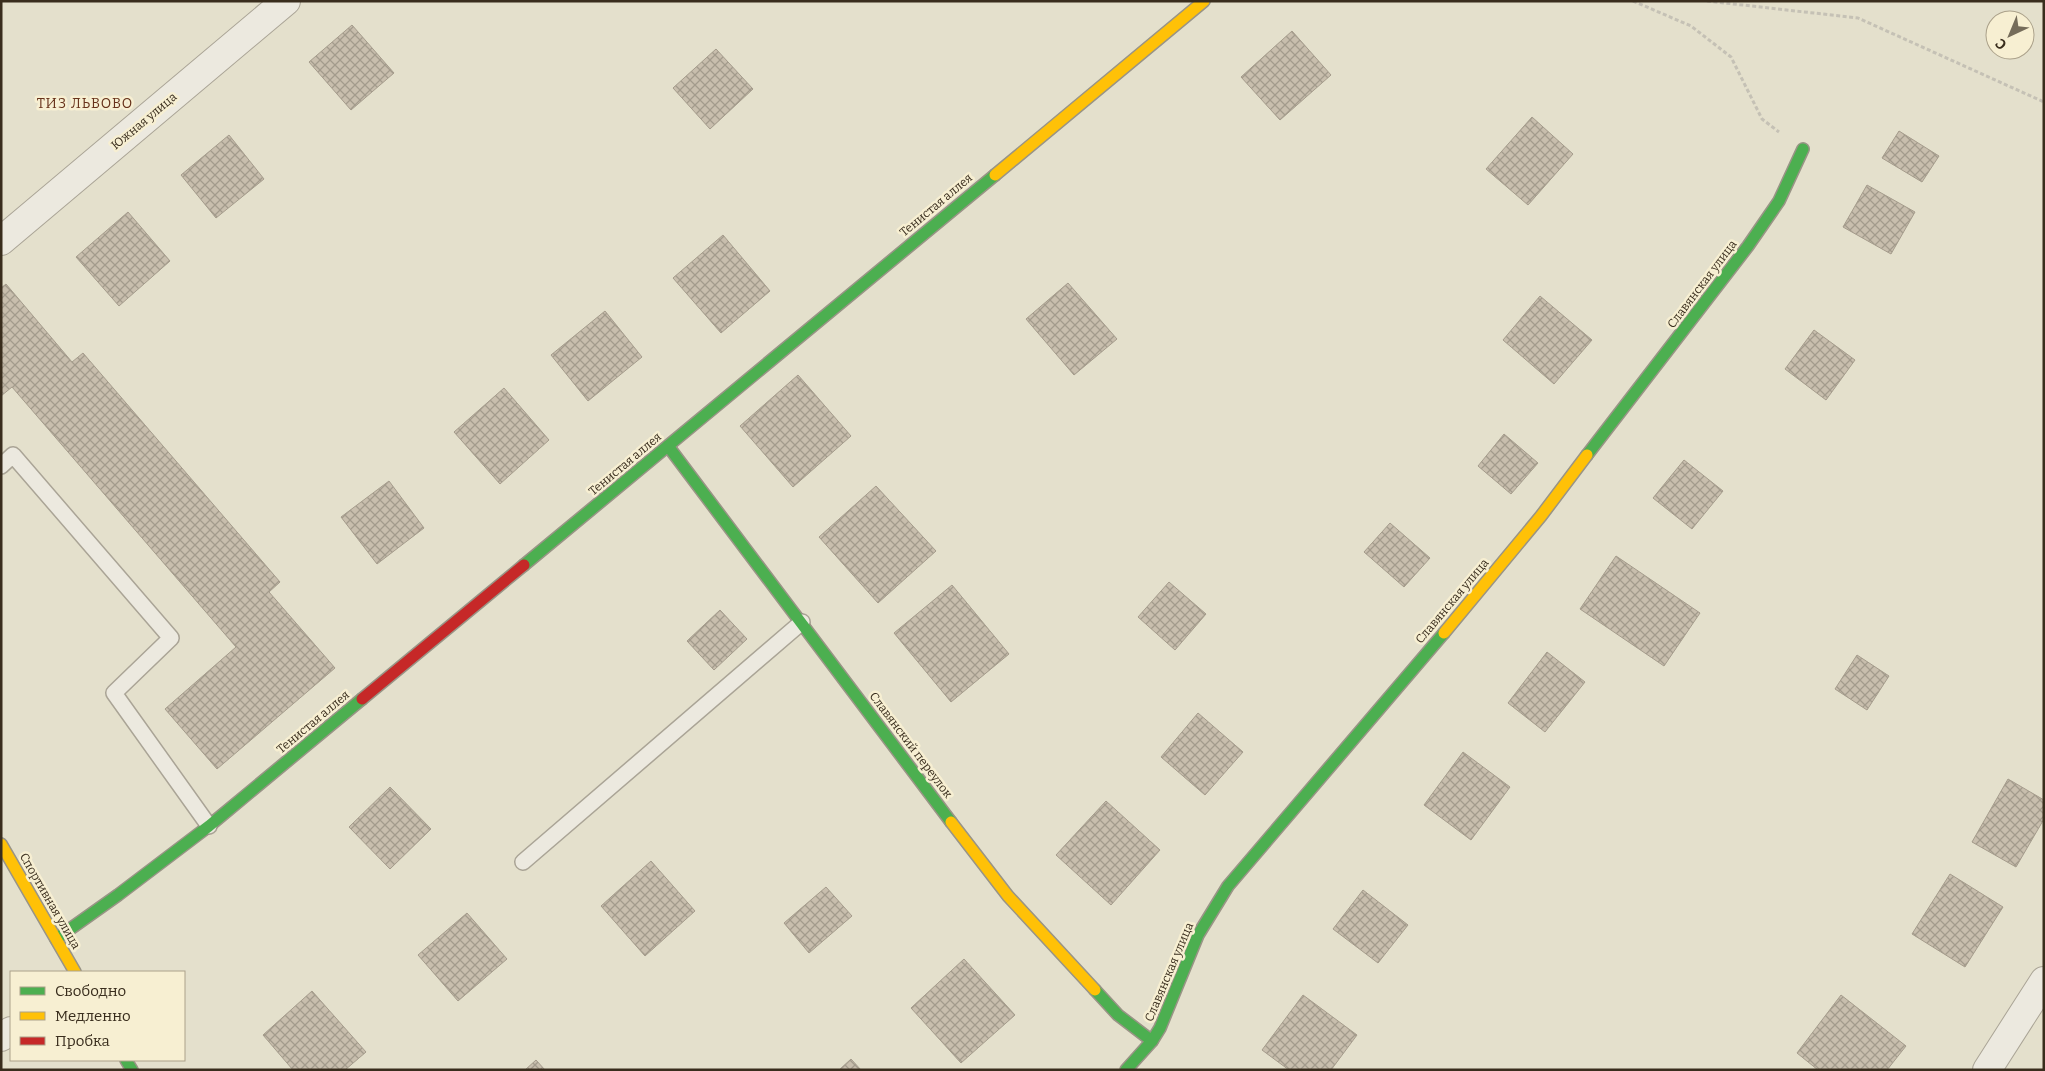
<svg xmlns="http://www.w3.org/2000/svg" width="2045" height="1071" viewBox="0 0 2045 1071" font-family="Bitter,serif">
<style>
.building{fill:url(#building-cross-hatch);stroke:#a59c8c}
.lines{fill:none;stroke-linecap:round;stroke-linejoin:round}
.lane-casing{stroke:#aaa496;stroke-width:18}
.street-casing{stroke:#aaa496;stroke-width:30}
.fast-casing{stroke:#999486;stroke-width:14}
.slow-casing{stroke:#999486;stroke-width:14}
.jam-casing{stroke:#999486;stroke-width:14}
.path{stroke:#c5c1b5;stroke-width:3;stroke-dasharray:4 2.5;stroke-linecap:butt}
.lane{stroke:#ece9df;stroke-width:15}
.street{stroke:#ece9df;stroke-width:28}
.fast{stroke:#4caf50;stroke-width:11}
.slow{stroke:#ffc107;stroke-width:11}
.jam{stroke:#c62828;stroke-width:11}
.labels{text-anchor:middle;stroke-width:5;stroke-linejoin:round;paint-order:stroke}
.street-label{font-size:12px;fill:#392d1d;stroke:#f7efd2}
.neighbourhood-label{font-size:14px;letter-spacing:1px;fill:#67321b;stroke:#f7efd2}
</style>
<defs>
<pattern id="building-cross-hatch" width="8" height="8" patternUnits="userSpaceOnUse" patternTransform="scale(1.25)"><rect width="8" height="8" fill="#c8bead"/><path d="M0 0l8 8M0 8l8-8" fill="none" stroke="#a39b8c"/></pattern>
</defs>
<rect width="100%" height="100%" fill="#e4e0cc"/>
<g class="building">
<path d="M 352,25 L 394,73 L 351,110 L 309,62 Z"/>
<path d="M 1292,31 L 1331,75 L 1280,120 L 1241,77 Z"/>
<path d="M 716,49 L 753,89 L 710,129 L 673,88 Z"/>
<path d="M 1532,117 L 1573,154 L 1528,205 L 1486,169 Z"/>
<path d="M 1899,131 L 1939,156 L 1922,182 L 1882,158 Z"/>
<path d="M 229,135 L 264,179 L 216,218 L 181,175 Z"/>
<path d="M 1867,185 L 1915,212 L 1891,254 L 1843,227 Z"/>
<path d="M 128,212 L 170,261 L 119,306 L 76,257 Z"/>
<path d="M 723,235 L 770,291 L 721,333 L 673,278 Z"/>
<path d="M 1068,283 L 1117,339 L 1074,375 L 1026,319 Z"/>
<path d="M 6,284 L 72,362 L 83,353 L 280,582 L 269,592 L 335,668 L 217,769 L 165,709 L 236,647 L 12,387 L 1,396 L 1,288 Z"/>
<path d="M 1540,296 L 1592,340 L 1554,384 L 1503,340 Z"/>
<path d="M 605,311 L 642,357 L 588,401 L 551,355 Z"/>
<path d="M 1814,330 L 1855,360 L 1826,400 L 1785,369 Z"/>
<path d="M 798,375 L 851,436 L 793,487 L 740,426 Z"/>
<path d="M 504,388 L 549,440 L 500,484 L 454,432 Z"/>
<path d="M 1504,434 L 1538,463 L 1511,494 L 1478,466 Z"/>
<path d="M 1684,460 L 1723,491 L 1692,529 L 1653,498 Z"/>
<path d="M 389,481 L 424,528 L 377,564 L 341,517 Z"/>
<path d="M 876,486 L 936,551 L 878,603 L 819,537 Z"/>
<path d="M 1390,523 L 1430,558 L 1404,587 L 1364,552 Z"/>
<path d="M 1616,556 L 1700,613 L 1664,666 L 1580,609 Z"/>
<path d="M 1169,582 L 1206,614 L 1175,650 L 1138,617 Z"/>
<path d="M 952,585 L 1009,654 L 951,702 L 894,633 Z"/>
<path d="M 720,610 L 747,639 L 714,670 L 687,641 Z"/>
<path d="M 1547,652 L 1585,682 L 1545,732 L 1508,703 Z"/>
<path d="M 1857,655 L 1889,676 L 1867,710 L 1835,689 Z"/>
<path d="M 1198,713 L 1243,752 L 1205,795 L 1161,757 Z"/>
<path d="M 1463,752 L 1510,787 L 1471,840 L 1424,805 Z"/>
<path d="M 2008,779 L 2044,800 L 2044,819 L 2016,867 L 1972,842 Z"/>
<path d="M 390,787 L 431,829 L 390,869 L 349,827 Z"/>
<path d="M 1106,801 L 1160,850 L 1111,905 L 1056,855 Z"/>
<path d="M 651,861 L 695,911 L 645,956 L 601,906 Z"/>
<path d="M 1950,874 L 2003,907 L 1965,967 L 1912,934 Z"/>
<path d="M 826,887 L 852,916 L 809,953 L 784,923 Z"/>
<path d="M 1363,890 L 1408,925 L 1378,963 L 1333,929 Z"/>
<path d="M 467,913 L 507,959 L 458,1001 L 418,955 Z"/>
<path d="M 964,959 L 1015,1015 L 961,1063 L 911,1008 Z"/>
<path d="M 312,991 L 366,1052 L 345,1070 L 293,1070 L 263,1035 Z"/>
<path d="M 1303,995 L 1357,1035 L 1331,1070 L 1289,1070 L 1262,1050 Z"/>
<path d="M 1841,995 L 1906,1046 L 1887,1070 L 1818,1070 L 1797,1053 Z"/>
<path d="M 851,1059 L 861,1070 L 839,1070 Z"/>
<path d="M 536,1060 L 545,1070 L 525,1070 Z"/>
</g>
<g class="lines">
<g class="lane-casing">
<g id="lane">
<path d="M 1,466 L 13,455 L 171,638 L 114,693 L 209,826"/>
<path d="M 523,862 L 802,622"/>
</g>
</g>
<g class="street-casing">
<g id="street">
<path d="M 1,241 L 286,1"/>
<path d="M 1,1037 L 11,1031"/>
<path d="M 1987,1070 L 2044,981"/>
</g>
</g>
<g class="fast-casing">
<g id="fast">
<path d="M 668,446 L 951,822"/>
<path d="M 1587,455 L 1748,246 L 1779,201 L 1803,149"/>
<path d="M 524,565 L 995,175"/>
<path d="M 56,939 L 118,895 L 209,826 L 362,699"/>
<path d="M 1095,990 L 1118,1015 L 1152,1041"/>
<path d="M 126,1060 L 132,1070"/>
<path d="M 1126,1070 L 1152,1041 L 1160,1028 L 1198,935 L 1228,886 L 1444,633"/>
</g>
</g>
<g class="slow-casing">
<g id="slow">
<path d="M 995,175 L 1204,1"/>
<path d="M 1444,633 L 1541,516 L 1587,455"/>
<path d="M 951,822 L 1008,896 L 1095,990"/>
<path d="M 1,844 L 75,972"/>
</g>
</g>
<g class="jam-casing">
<path id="jam" d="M 362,699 L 524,565"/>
</g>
<g class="path">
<path d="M 1633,1 L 1691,26 L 1731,57 L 1762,119 L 1779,132"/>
<path d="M 1707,1 L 1858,18 L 2044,102"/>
</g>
<use href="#lane" class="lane"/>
<use href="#street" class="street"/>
<use href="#fast" class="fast"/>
<use href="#slow" class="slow"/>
<use href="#jam" class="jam"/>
</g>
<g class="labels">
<g class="street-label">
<text transform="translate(144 121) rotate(-40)" y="4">Южная улица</text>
<text transform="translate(936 205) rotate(-40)" y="4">Тенистая аллея</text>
<text transform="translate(1702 284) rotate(-53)" y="4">Славянская улица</text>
<text transform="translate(625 464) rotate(-40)" y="4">Тенистая аллея</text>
<text transform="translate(1452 601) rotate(-50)" y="4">Славянская улица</text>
<text transform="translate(313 722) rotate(-40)" y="4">Тенистая аллея</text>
<text transform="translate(911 745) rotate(53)" y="4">Славянский переулок</text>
<text transform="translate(50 901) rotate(60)" y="4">Спортивная улица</text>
<text transform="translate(1169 972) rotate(-67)" y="4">Славянская улица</text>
</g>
<g class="neighbourhood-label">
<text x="85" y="108">ТИЗ ЛЬВОВО</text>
</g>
</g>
<rect width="2045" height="1071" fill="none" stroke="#392d1d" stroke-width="5"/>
<rect x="10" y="971" width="175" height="90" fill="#f7efd2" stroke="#aba18a"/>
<rect x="20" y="987" width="25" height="8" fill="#4caf50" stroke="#aba18a"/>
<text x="55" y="996" font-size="15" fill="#392d1d">Свободно</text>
<rect x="20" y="1012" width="25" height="8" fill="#ffc107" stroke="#aba18a"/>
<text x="55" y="1021" font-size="15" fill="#392d1d">Медленно</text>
<rect x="20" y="1037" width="25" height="8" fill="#c62828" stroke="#aba18a"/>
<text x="55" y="1046" font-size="15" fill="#392d1d">Пробка</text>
<g transform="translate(2010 35) rotate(224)"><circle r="24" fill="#f7efd2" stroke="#aba18a"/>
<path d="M0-4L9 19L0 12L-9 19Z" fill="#756c5a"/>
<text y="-8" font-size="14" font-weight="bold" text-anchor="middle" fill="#392d1d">С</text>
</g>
</svg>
